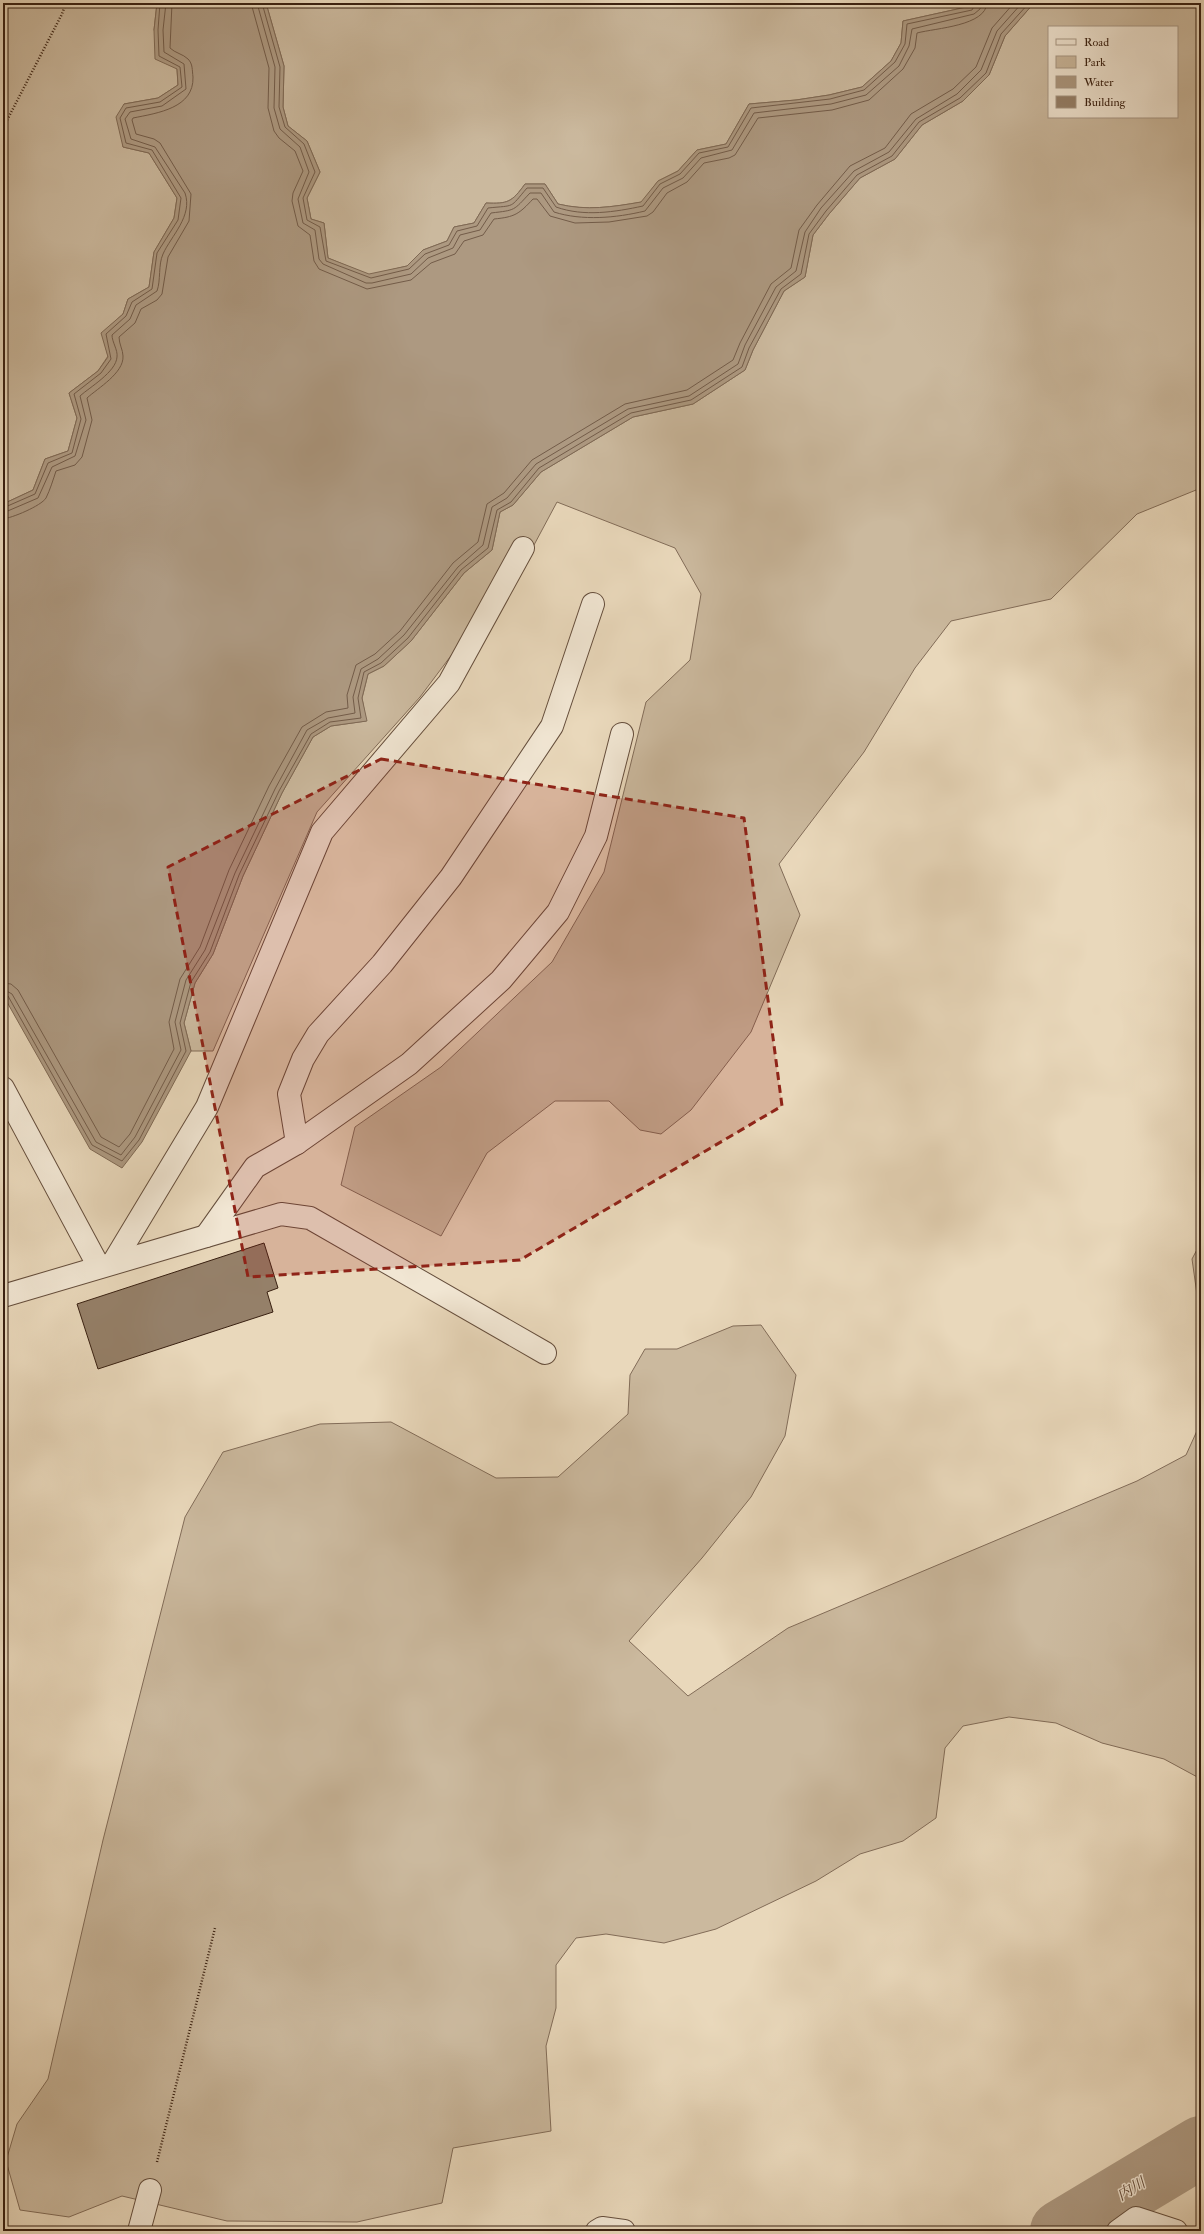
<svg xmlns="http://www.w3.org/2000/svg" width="1204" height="2234" viewBox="0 0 1204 2234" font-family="'IM FELL Double Pica','Noto Serif JP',serif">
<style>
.green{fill:#cbb99e;stroke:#826c58;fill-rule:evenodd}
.water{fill:#ad9981;stroke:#7f6954}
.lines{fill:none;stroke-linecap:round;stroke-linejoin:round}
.shore{stroke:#735c49;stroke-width:1}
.river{stroke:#ad9981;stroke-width:62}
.building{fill:#958069;stroke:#392011}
.minor-casing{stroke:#654e3c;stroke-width:24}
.path{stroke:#392011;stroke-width:2.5;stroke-dasharray:1 2;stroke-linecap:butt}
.minor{stroke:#f1e6d3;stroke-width:22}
.marked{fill:#8f2418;fill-opacity:0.2;stroke:#8f2418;stroke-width:3;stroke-dasharray:8 5;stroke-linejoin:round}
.labels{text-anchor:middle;stroke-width:3;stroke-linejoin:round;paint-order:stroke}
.water-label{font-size:15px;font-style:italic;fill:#624a38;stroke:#f1e6d3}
</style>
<rect width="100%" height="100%" fill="#e9d8bb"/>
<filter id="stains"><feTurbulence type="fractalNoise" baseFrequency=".005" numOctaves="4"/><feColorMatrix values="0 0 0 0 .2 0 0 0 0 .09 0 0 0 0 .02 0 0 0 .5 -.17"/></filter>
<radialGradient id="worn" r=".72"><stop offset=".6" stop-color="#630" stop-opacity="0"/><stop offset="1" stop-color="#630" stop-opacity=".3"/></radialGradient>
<g class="green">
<path d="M 3,3 L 157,3 L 154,30 L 177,69 L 178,85 L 158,98 L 124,104 L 123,147 L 149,153 L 177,198 L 174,218 L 154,252 L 149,287 L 128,299 L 123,314 L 102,333 L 108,356 L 98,371 L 69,393 L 77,418 L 68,451 L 45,459 L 33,490 L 3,504 Z"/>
<path d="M 266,3 L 974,3 L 971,6 L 903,21 L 901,43 L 891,61 L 862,87 L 829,95 L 796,100 L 749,104 L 726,144 L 697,150 L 678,171 L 658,181 L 642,202 C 612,207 587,211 558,204 L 545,184 L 525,184 C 512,202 508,204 486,203 L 474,223 L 454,227 L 447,241 L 423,250 L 407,266 L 369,275 L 328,258 L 324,223 L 311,219 L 307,198 L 320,172 L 307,141 L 288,126 L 283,107 L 284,66 Z"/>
<path d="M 1034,3 L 1201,3 L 1201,488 L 1137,514 L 1051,599 L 951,621 L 915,668 L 864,752 L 779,864 L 800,915 L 751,1032 L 691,1110 L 661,1134 L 640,1130 L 609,1101 L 555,1101 L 487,1153 L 441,1236 L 341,1185 L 355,1127 L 441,1067 L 552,962 L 604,872 L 646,702 L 690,660 L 701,594 L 675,548 L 557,502 L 534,545 L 420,697 L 317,812 L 213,1051 L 191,1051 L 184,1023 L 195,983 L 213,954 L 243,876 L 282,793 L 313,737 L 331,726 L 366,721 L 362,698 L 368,674 L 384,666 L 411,641 L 464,573 L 492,550 L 500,512 L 513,505 L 541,472 L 633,417 L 693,404 L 745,370 L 753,350 L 784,291 L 805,277 L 813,235 L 829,214 L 860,178 L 895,159 L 922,125 L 963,101 L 989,75 L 1005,36 ZM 1049,27 L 1177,27 L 1177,117 L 1049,117 Z"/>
<path d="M 1201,1242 L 1201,1323 L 1192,1259 Z"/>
<path d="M 761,1325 L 796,1375 L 785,1436 L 751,1497 L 702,1558 L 629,1641 L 688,1696 L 788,1628 L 1137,1481 L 1186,1455 L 1201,1422 L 1201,1779 L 1164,1759 L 1102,1743 L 1056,1723 L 1009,1717 L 963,1726 L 945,1748 L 936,1818 L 903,1841 L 860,1854 L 816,1881 L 716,1929 L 664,1943 L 606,1934 L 576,1938 L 556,1965 L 556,2008 L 546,2046 L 551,2131 L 453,2148 L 442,2203 L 357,2222 L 227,2221 L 122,2196 L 69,2217 L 20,2210 L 6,2161 L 17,2124 L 48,2079 L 103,1840 L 185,1517 L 223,1452 L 320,1424 L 391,1422 L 496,1478 L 558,1477 L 628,1414 L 630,1375 L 645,1349 L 677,1349 L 733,1326 Z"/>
</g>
<path class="water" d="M 157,3 L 266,3 L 284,66 L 283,107 L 288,126 L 307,141 L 320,172 L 307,198 L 311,219 L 324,223 L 328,258 L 369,274 L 407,266 L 423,250 L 447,241 L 454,227 L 474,223 L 486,203 C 508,204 512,202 525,184 L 545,184 L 558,204 C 587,211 612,207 641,202 L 658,181 L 678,171 L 697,150 L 726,144 L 749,104 L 796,100 L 829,95 L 862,87 L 891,61 L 901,43 L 903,21 L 971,6 L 974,3 L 1034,3 L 1005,36 L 989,75 L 963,101 L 922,125 L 895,159 L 860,178 L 829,214 L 813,235 L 805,277 L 784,291 L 753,350 L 745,370 L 693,404 L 633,417 L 541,472 L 513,505 L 500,512 L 492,550 L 464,573 L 411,641 L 384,666 L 368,674 L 362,698 L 367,721 L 331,726 L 313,737 L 282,793 L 243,876 L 213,954 L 195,983 L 184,1023 L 191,1051 L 142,1142 L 122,1168 L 90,1149 L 3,995 L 3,504 L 33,490 L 45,459 L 68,451 L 77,418 L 69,393 L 98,371 L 108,357 L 101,333 L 123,314 L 128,299 L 149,287 L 154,252 L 174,218 L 177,198 L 149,153 L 123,147 L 116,117 L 124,104 L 158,98 L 178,85 L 177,69 L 155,59 L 154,30 Z"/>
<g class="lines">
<g class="shore">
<path d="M 251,3 L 269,68 L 268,108 L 274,131 L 279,138 L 295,151 L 303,171 L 293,193 L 292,201 L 298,226 L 310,235 L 314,261 L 319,269 L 367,289 L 411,280 L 431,263 L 455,254 L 464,241 L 483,235 L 494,219 C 515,217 519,214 533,199 L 537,199 L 550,216 L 575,223 L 609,222 L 647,216 L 653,212 L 667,193 L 687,182 L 704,163 L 729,158 L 735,155 L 758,118 L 832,110 L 869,100 L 903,69 L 915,48 L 917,33 C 936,28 986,26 987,3"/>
<path d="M 257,3 L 275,67 L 274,108 L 280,129 L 300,147 L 309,172 L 298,199 L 303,223 L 315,230 L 319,259 L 323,264 L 366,283 L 372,283 L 411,274 L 428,258 L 453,248 L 460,235 L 480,230 L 491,213 C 516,210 513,211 530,193 L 541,193 L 554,212 C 582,221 616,218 645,211 L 663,188 L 683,178 L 701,158 L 732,150 L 754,113 L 831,104 L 866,95 L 899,66 L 909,46 L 912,29 L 974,14 L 980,9 L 981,3"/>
<path d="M 262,3 L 280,67 L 279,107 L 285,127 L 304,144 L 315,172 L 303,198 L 307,220 L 320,227 L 326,261 L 371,278 L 409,269 L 425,254 L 449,245 L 457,231 L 477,226 L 488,208 C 516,205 509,209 527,188 L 543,188 L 556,207 C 584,217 615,212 643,206 L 660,184 L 680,174 L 699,153 L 728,147 L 751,108 L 830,99 L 864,90 L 895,62 L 905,44 L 907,24 L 972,10 L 976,3"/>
<path d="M 3,508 L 35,494 L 48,463 L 72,453 L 81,419 L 74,394 L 101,373 L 111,359 L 106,334 L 126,316 L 132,302 L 152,289 L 157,253 L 178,220 L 181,198 L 152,150 L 126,143 L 120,118 L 126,108 L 160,102 L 182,87 L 180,67 L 159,56 L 158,30 L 160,3"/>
<path d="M 3,513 L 38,498 L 52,467 L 75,456 L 86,420 L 80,396 C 90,387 116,372 117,357 C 118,350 112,342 112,335 L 130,319 L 136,305 L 157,291 C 161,280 158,265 163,254 C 171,236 193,216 185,193 L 155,147 L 131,139 L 125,119 L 130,112 L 162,106 L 186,89 L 184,64 L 164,52 L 163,30 L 166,3"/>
<path d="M 3,519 C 12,518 41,506 46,498 C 50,490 53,480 56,471 L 75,465 L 82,457 L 92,420 L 87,398 C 98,388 124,373 123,356 C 123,350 119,344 119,337 L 135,323 L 141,309 L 157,300 L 162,294 L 168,257 L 189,221 L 191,194 L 160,143 L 154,139 L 136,134 L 132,120 L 133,118 C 158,113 194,108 193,77 C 192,70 193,64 188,59 C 183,54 175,53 170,48 L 172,3"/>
<path d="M 3,983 L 11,984 L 18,990 L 101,1137 L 119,1147 L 130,1134 L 174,1049 L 169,1022 L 180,979 L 200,947 L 229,870 L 269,786 L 302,727 L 326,712 L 348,708 L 347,695 L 356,665 L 375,654 L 400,631 L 453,563 L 478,542 L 487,504 L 504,493 L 532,460 L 625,404 L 687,390 L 733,360 L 740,343 L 771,284 L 791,268 L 799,230 L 817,205 L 850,166 L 885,148 L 911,114 L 953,89 L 976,67 L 992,28 L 1014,3"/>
<path d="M 3,989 L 12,994 L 96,1142 L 121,1155 L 135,1137 L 181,1050 L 175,1022 L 186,980 L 205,950 L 235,873 L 275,789 L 307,730 L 328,718 L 355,713 L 353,697 L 361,669 L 378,659 L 404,635 L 458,567 L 483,545 L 492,507 L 507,498 L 536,464 L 628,409 L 689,396 L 738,364 L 745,345 L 776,287 L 796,271 L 805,232 L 821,208 L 854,171 L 889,152 L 916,119 L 957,94 L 981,70 L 997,31 L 1022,3"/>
<path d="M 3,994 L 8,996 L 92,1145 L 122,1161 L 139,1140 L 186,1051 L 180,1023 L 191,982 L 210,952 L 239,875 L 279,791 L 311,734 L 330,722 L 361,718 L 358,698 L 364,672 L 381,663 L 408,638 L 461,570 L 488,548 L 497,510 L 511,502 L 539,468 L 631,413 L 691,400 L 742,367 L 749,348 L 781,289 L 801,274 L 809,234 L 826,211 L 857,175 L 892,156 L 919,122 L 960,98 L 986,73 L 1001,34 L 1029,3"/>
</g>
<path class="river" d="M 1061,2231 L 1201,2147"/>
</g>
<path class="building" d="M 264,1243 L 278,1288 L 267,1292 L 273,1312 L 98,1369 L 77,1304 Z"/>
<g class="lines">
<g class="minor-casing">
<g id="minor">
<path d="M 3,1088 L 99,1267"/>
<path d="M 297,1143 L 289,1094 L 303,1059 L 318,1034 L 382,964 L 451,877 L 552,726 L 593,604"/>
<path d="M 206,1236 L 255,1167 L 297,1143 L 409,1064 L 501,980 L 558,912 L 596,836 L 622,734"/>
<path d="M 113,1263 L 207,1107 L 322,832 L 449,683 L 523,548"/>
<path d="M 3,1296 L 281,1214 L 310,1218 L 545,1353"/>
<path d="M 139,2231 L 150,2190"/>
<path d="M 597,2231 L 602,2228 L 624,2231"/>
<path d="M 1118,2231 L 1136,2218 L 1176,2231"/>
</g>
</g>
<g class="path">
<path d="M 3,128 L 62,14 L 66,3"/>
<path d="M 157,2162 L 215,1928"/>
</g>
<use href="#minor" class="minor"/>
</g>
<path class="marked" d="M 381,759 L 744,818 L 782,1106 L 520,1260 L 248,1277 L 168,867 Z"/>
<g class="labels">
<g class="water-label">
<text transform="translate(1131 2189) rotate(-31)" y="5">内川</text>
</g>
</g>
<rect width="1204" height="2234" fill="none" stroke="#e9d8bb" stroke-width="16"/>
<rect x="4" y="4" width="1196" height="2226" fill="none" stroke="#392011" stroke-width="2"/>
<rect x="8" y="8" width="1188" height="2218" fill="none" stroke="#392011"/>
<rect x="1048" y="26" width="130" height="92" fill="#f1e6d3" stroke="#a79785"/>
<rect x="1056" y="39" width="20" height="6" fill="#f1e6d3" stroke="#a79785"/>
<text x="1084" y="46" font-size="12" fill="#392011">Road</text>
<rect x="1056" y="56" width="20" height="12" fill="#cbb99e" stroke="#a79785"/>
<text x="1084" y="66" font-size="12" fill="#392011">Park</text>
<rect x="1056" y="76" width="20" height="12" fill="#ad9981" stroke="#a79785"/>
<text x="1084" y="86" font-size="12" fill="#392011">Water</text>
<rect x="1056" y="96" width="20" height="12" fill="#958069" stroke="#a79785"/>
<text x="1084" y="106" font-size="12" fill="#392011">Building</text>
<rect width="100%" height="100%" filter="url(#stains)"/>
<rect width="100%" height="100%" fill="url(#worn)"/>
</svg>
